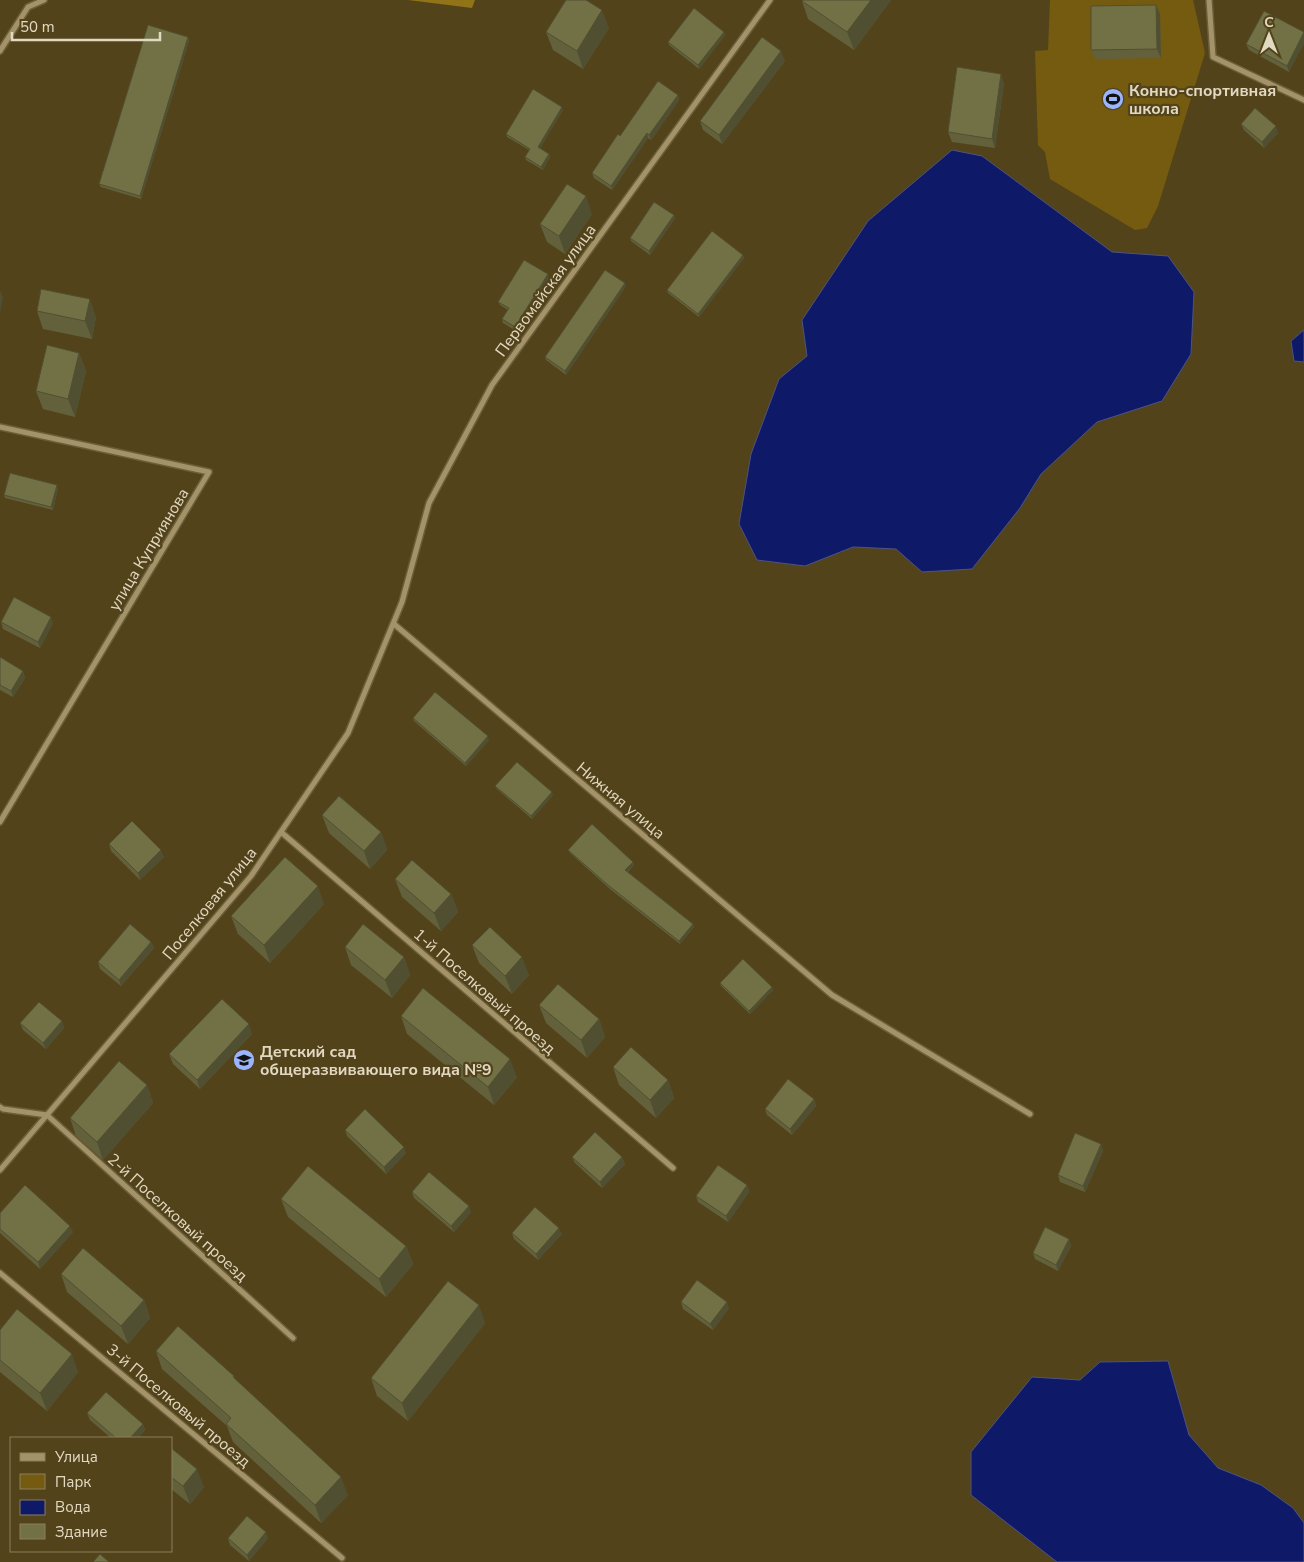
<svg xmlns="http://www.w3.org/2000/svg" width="1304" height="1562" viewBox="0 0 1304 1562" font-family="'Nunito Sans',sans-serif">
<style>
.green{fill:#755b10}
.forest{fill:#917318}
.water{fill:#0e1a68;stroke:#4e5383}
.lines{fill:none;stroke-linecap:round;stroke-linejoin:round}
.street-casing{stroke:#6b5e3a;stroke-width:8}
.street{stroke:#a49368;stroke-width:5}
.wall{fill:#62613c}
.shaded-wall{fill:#504f31}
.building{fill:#727146;stroke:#504f31}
.labels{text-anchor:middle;stroke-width:4.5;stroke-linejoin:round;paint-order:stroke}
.poi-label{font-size:16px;font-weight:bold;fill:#e2d9c3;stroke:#53431a;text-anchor:start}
.street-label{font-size:16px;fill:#e2d9c3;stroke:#53431a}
</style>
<rect width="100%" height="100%" fill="#53431a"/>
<path class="green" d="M 1050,0 L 1193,0 L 1205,53 L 1158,206 L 1147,228 L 1135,230 L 1050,179 L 1045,152 L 1038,145 L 1035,51 L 1048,50 Z"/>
<path class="forest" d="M 408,0 L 475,0 L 472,8 Z"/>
<g class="water">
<path d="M 952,150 L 982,156 L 1112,252 L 1168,256 L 1194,292 L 1191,354 L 1162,401 L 1097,422 L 1041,474 L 1020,508 L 972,569 L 922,572 L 896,549 L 853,547 L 805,566 L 757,560 L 739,524 L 751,454 L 779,379 L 807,356 L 802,320 L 868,221 Z"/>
<path d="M 1304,330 L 1304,362 L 1294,361 L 1291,341 Z"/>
<path d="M 1168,1361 L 1189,1435 L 1218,1468 L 1261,1485 L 1293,1508 L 1304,1523 L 1304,1562 L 1057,1562 L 971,1495 L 971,1452 L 1032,1377 L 1080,1380 L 1100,1362 Z"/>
</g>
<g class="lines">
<g class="street-casing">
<g id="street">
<path d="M 1209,0 L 1213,57 L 1304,100"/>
<path d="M 0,51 L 28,7 L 44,0"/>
<path d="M 0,427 L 209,472 L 0,822"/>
<path d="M 394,624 L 832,995 L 1030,1114"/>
<path d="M 281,832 L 673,1168"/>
<path d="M 0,1107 L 3,1109 L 47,1115 L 293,1338"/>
<path d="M 0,1170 L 251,876 L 348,733 L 402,602 L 429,503 L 492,385 L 770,0"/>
<path d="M 0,1273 L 342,1558"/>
</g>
</g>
<use href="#street" class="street"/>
</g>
<g class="wall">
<path d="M 803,0 L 891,0 L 854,50 L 808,19 L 802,1 Z"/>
<path d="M 1156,5 L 1160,14 L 1161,58 L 1095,59 L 1091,50 Z"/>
<path d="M 609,28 L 583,69 L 553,50 L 546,32 Z"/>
<path d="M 724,32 L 725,35 L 699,69 L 669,45 L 668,42 Z"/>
<path d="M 1304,32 L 1289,72 L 1249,50 L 1246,44 Z"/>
<path d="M 188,37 L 189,41 L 141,199 L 101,187 L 99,184 Z"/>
<path d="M 785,61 L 722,144 L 703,130 L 700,121 Z"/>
<path d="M 1004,83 L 995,148 L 952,142 L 948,132 Z"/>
<path d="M 678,95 L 679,100 L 651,140 L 648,138 L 612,190 L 594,178 L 592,173 L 620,136 Z"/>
<path d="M 563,110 L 540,148 L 549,154 L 550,157 L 543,170 L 526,160 L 525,157 L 529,150 L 507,137 L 506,134 Z"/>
<path d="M 1241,124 L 1278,133 L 1264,148 L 1244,130 Z"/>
<path d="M 592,214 L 565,254 L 547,242 L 540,224 Z"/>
<path d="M 674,215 L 675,218 L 650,255 L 631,241 L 630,238 Z"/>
<path d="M 743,255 L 744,258 L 699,317 L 668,293 L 667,290 Z"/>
<path d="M 549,278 L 516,331 L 503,323 L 502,319 L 508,310 L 500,305 L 498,302 Z"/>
<path d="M 626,286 L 566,375 L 546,360 L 545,357 Z"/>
<path d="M 37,311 L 96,317 L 92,339 L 43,329 Z"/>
<path d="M 79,353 L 86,371 L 75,417 L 43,409 L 36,391 Z"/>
<path d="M 58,488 L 53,510 L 5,498 L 4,495 Z"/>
<path d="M 1,622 L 53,623 L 40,648 L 3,629 Z"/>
<path d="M 0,657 L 23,671 L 25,678 L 13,697 L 0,690 Z"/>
<path d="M 413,718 L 489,740 L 466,766 L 414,721 Z"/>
<path d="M 495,786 L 553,795 L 532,819 L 497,789 Z"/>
<path d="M 322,815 L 381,832 L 387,850 L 370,869 L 329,833 Z"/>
<path d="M 109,844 L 164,857 L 140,880 L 111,851 Z"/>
<path d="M 568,850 L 633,862 L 634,865 L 628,872 L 693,924 L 694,927 L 680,944 L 610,889 L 570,853 Z"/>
<path d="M 395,879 L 451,894 L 458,912 L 441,931 L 402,897 Z"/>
<path d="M 324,904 L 270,963 L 238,934 L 231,916 Z"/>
<path d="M 151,942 L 154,948 L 121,986 L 100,969 L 98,962 Z"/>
<path d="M 472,945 L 529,975 L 512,994 L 479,963 Z"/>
<path d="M 345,947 L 404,957 L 410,975 L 392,998 L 351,965 Z"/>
<path d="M 720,983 L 772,987 L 773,990 L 750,1014 L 721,986 Z"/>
<path d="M 539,1005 L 599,1019 L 605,1037 L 587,1058 L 546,1023 Z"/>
<path d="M 401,1016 L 517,1077 L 494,1105 L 407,1034 Z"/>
<path d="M 62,1021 L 64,1028 L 46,1049 L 23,1030 L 20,1023 Z"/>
<path d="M 252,1034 L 200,1089 L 173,1064 L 169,1054 Z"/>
<path d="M 613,1067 L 668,1080 L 674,1098 L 656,1118 L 619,1085 Z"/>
<path d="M 147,1085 L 153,1103 L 103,1160 L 76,1136 L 70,1118 Z"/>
<path d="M 814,1099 L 816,1106 L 792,1135 L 767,1115 L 765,1109 Z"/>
<path d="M 345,1130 L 406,1153 L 386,1174 L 347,1136 Z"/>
<path d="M 1101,1144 L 1103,1151 L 1085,1192 L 1060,1182 L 1058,1175 Z"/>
<path d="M 572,1157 L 622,1157 L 625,1164 L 602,1188 L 575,1163 Z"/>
<path d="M 747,1185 L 749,1192 L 728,1222 L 698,1202 L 696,1196 Z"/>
<path d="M 412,1192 L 471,1212 L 454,1232 L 414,1198 Z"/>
<path d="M 281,1199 L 406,1246 L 413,1264 L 386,1297 L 288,1217 Z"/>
<path d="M 0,1213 L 73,1232 L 40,1269 L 0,1233 Z"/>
<path d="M 512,1233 L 562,1234 L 538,1260 L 514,1239 Z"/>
<path d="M 1069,1239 L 1071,1246 L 1058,1271 L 1035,1259 L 1033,1253 Z"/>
<path d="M 61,1274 L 144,1300 L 150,1318 L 128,1344 L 67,1292 Z"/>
<path d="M 681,1302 L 729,1308 L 713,1330 L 683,1309 Z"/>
<path d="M 485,1323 L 408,1421 L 377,1396 L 371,1378 Z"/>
<path d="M 0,1330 L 78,1372 L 47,1411 L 0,1372 Z"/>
<path d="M 156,1351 L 234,1376 L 235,1379 L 348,1495 L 321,1523 L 233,1442 L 227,1426 L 162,1369 Z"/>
<path d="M 87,1413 L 143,1424 L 145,1430 L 138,1438 L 111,1438 L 90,1420 Z"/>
<path d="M 171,1448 L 204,1487 L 190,1504 L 171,1489 Z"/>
<path d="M 228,1538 L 268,1538 L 249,1561 L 230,1545 Z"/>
</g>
<g class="shaded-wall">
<path d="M 871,0 L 891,0 L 854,50 L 847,32 Z"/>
<path d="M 1156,5 L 1160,14 L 1161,58 L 1157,49 Z"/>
<path d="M 602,10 L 609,28 L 583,69 L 577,51 Z"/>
<path d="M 724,32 L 725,35 L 699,69 L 698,65 Z"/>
<path d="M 1304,33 L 1304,44 L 1289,72 L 1287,66 Z"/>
<path d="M 188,37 L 189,41 L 141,199 L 140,196 Z"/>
<path d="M 781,51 L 785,61 L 722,144 L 719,135 Z"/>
<path d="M 1001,74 L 1004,83 L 995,148 L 992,139 Z"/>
<path d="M 678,95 L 679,100 L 651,140 L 649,135 Z"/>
<path d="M 562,107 L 563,110 L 539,150 L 538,147 Z"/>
<path d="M 1276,126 L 1278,133 L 1264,148 L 1262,142 Z"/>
<path d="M 647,133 L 648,138 L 612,190 L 611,186 Z"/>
<path d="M 549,154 L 550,157 L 543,170 L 541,167 Z"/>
<path d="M 586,196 L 592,214 L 565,254 L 559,236 Z"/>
<path d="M 674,215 L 675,218 L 650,255 L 649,251 Z"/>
<path d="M 743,255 L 744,258 L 699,317 L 698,314 Z"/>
<path d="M 548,274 L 549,278 L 516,331 L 515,327 Z"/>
<path d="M 625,283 L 626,286 L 566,375 L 565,371 Z"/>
<path d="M 0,290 L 3,298 L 0,313 Z"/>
<path d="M 90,299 L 96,317 L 92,339 L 85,321 Z"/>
<path d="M 79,353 L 86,371 L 75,417 L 68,399 Z"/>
<path d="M 57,485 L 58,488 L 53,510 L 51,507 Z"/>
<path d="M 51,617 L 53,623 L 40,648 L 38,642 Z"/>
<path d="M 23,671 L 25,678 L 13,697 L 11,691 Z"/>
<path d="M 488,736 L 489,740 L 466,766 L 465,763 Z"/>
<path d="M 552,792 L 553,795 L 532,819 L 531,816 Z"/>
<path d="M 381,832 L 387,850 L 370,869 L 364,851 Z"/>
<path d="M 161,850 L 164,857 L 140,880 L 138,873 Z"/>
<path d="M 633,862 L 634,865 L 626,873 L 625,870 Z"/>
<path d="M 318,886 L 324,904 L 270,963 L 264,945 Z"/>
<path d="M 451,894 L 458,912 L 441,931 L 434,913 Z"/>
<path d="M 693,924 L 694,927 L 680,944 L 679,941 Z"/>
<path d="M 151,942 L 154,948 L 121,986 L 119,980 Z"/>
<path d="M 404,957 L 410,975 L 392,998 L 385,980 Z"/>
<path d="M 522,957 L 529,975 L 512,994 L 505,976 Z"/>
<path d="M 772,987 L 773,990 L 750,1014 L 749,1011 Z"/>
<path d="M 599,1019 L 605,1037 L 587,1058 L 581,1040 Z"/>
<path d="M 62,1021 L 64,1028 L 46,1049 L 43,1043 Z"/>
<path d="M 249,1024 L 252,1034 L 200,1089 L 197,1080 Z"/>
<path d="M 510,1059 L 517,1077 L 494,1105 L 488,1087 Z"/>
<path d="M 668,1080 L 674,1098 L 656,1118 L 650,1100 Z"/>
<path d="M 147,1085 L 153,1103 L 103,1160 L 97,1142 Z"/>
<path d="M 814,1099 L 816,1106 L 792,1135 L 790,1129 Z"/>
<path d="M 1101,1144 L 1103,1151 L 1085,1192 L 1083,1186 Z"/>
<path d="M 404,1147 L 406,1153 L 386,1174 L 384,1167 Z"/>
<path d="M 622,1157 L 625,1164 L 602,1188 L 600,1182 Z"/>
<path d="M 747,1185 L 749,1192 L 728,1222 L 726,1216 Z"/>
<path d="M 469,1206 L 471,1212 L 454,1232 L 451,1226 Z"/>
<path d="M 70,1226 L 73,1232 L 40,1269 L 38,1262 Z"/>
<path d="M 559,1228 L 562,1234 L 538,1260 L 536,1254 Z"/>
<path d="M 1069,1239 L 1071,1246 L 1058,1271 L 1056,1265 Z"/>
<path d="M 406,1246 L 413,1264 L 386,1297 L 379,1279 Z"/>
<path d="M 144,1300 L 150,1318 L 128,1344 L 121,1326 Z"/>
<path d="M 727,1302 L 729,1308 L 713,1330 L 710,1324 Z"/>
<path d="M 479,1305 L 485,1323 L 408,1421 L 402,1403 Z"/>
<path d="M 72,1354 L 78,1372 L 47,1411 L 40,1393 Z"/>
<path d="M 143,1424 L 145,1430 L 138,1438 L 130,1438 Z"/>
<path d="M 197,1469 L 204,1487 L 190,1504 L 183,1486 Z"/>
<path d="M 341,1477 L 348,1495 L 321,1523 L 315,1505 Z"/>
<path d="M 266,1532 L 268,1538 L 249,1561 L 247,1555 Z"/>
</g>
<g class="building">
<path d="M 566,0 L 586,0 L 602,10 L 577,51 L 546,32 Z"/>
<path d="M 803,0 L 871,0 L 847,32 L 802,1 Z"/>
<path d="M 1156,5 L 1157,49 L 1091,50 L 1091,6 Z"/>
<path d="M 694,8 L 724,32 L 698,65 L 668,42 Z"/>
<path d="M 1264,11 L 1304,32 L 1287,66 L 1246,44 Z"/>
<path d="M 148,25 L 188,37 L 140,196 L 99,184 Z"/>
<path d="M 762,37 L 781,51 L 719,135 L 700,121 Z"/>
<path d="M 957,67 L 1001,74 L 992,139 L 948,132 Z"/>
<path d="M 658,81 L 678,95 L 649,135 L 647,133 L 611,186 L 592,173 L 618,134 L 620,136 Z"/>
<path d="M 533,89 L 562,107 L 538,147 L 549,154 L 541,167 L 525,157 L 530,149 L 506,134 Z"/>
<path d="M 1255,108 L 1276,126 L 1262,142 L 1241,124 Z"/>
<path d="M 567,184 L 586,196 L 559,236 L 540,224 Z"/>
<path d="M 654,202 L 674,215 L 649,251 L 630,238 Z"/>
<path d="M 712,231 L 743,255 L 698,314 L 667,290 Z"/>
<path d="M 524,260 L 548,274 L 515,327 L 502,319 L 509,308 L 498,302 Z"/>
<path d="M 605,270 L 625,283 L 565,371 L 545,357 Z"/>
<path d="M 41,289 L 90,299 L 85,321 L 37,311 Z"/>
<path d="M 47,345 L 79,353 L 68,399 L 36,391 Z"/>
<path d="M 10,473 L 57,485 L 51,507 L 4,495 Z"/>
<path d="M 14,597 L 51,617 L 38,642 L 1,622 Z"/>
<path d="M 0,657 L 23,671 L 11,691 L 0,685 Z"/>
<path d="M 435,692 L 488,736 L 465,763 L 413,718 Z"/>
<path d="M 517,762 L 552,792 L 531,816 L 495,786 Z"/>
<path d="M 339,796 L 381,832 L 364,851 L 322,815 Z"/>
<path d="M 132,821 L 161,850 L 138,873 L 109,844 Z"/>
<path d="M 592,824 L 633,862 L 625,870 L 693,924 L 679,941 L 608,885 L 568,850 Z"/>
<path d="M 285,857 L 318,886 L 264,945 L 231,916 Z"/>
<path d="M 412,860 L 451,894 L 434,913 L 395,879 Z"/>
<path d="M 130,924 L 151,942 L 119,980 L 98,962 Z"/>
<path d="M 363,924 L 404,957 L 385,980 L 345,947 Z"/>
<path d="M 490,927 L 522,957 L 505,976 L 472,945 Z"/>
<path d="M 743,959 L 772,987 L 749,1011 L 720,983 Z"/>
<path d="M 558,984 L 599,1019 L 581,1040 L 539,1005 Z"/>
<path d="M 423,988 L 510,1059 L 488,1087 L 401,1016 Z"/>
<path d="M 222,999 L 249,1024 L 197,1080 L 169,1054 Z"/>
<path d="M 39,1002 L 62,1021 L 43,1043 L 20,1023 Z"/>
<path d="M 631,1047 L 668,1080 L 650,1100 L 613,1067 Z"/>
<path d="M 119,1061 L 147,1085 L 97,1142 L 70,1118 Z"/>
<path d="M 788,1079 L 814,1099 L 790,1129 L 765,1109 Z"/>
<path d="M 365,1109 L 404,1147 L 384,1167 L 345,1130 Z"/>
<path d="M 595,1132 L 622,1157 L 600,1182 L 572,1157 Z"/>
<path d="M 1075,1133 L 1101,1144 L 1083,1186 L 1058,1175 Z"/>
<path d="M 718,1165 L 747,1185 L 726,1216 L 696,1196 Z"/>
<path d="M 308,1166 L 406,1246 L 379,1279 L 281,1199 Z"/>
<path d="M 429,1172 L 469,1206 L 451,1226 L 412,1192 Z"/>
<path d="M 25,1185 L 70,1226 L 38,1262 L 0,1229 L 0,1213 Z"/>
<path d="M 535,1207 L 559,1228 L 536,1254 L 512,1233 Z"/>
<path d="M 1045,1227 L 1069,1239 L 1056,1265 L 1033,1253 Z"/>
<path d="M 83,1248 L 144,1300 L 121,1326 L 61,1274 Z"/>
<path d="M 697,1280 L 727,1302 L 710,1324 L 681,1302 Z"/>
<path d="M 448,1281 L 479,1305 L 402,1403 L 371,1378 Z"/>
<path d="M 17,1309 L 72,1354 L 40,1393 L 0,1360 L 0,1330 Z"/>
<path d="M 178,1326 L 234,1376 L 233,1377 L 341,1477 L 315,1505 L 226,1424 L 231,1418 L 156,1351 Z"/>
<path d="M 106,1392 L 143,1424 L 130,1438 L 116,1438 L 87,1413 Z"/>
<path d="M 171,1448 L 197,1469 L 183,1486 L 171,1477 Z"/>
<path d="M 247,1516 L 266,1532 L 247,1555 L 228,1538 Z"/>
<path d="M 100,1554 L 109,1562 L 93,1562 Z"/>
</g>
<defs>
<g id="stadium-disc" transform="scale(1.125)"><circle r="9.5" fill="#9ab5fd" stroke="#53431a"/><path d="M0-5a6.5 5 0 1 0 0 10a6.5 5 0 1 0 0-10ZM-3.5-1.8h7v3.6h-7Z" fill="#111"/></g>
<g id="school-disc" transform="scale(1.125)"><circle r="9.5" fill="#9ab5fd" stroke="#53431a"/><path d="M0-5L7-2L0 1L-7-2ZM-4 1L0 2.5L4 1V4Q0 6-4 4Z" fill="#111"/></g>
</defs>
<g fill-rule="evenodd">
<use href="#stadium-disc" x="1113" y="99"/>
<use href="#school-disc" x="244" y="1060"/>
</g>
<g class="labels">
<g class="poi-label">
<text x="1129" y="96">Конно-спортивная<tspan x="1129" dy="18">школа</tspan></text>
<text x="260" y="1057">Детский сад<tspan x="260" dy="18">общеразвивающего вида №9</tspan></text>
</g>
<g class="street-label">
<text transform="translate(545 290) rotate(-54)" y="6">Первомайская улица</text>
<text transform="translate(148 549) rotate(-59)" y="6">улица Куприянова</text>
<text transform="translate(621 800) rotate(40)" y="6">Нижняя улица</text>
<text transform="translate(209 903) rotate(-51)" y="6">Поселковая улица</text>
<text transform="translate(485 991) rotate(41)" y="6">1-й Поселковый проезд</text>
<text transform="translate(178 1217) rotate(42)" y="6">2-й Поселковый проезд</text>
<text transform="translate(179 1405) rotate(40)" y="6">3-й Поселковый проезд</text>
</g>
</g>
<rect x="10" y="1437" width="162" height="115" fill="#53431a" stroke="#8c7f5e"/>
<rect x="20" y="1453" width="25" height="8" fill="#a49368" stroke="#8c7f5e"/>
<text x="55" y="1462" font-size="15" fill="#e2d9c3">Улица</text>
<rect x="20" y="1474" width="25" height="15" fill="#755b10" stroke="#8c7f5e"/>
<text x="55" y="1487" font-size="15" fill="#e2d9c3">Парк</text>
<rect x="20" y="1500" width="25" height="15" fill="#0e1a68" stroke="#8c7f5e"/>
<text x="55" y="1512" font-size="15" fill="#e2d9c3">Вода</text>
<rect x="20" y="1524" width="25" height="15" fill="#727146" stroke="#8c7f5e"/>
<text x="55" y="1537" font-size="15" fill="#e2d9c3">Здание</text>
<g transform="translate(1269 35)" stroke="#53431a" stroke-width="4" paint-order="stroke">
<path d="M0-4L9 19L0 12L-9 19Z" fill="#e2d9c3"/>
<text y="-8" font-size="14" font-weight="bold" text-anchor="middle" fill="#e2d9c3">С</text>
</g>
<path d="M12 32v8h148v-8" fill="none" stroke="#e2d9c3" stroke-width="2.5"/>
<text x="20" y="32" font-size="15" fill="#e2d9c3" stroke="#53431a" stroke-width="4" paint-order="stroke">50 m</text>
</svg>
